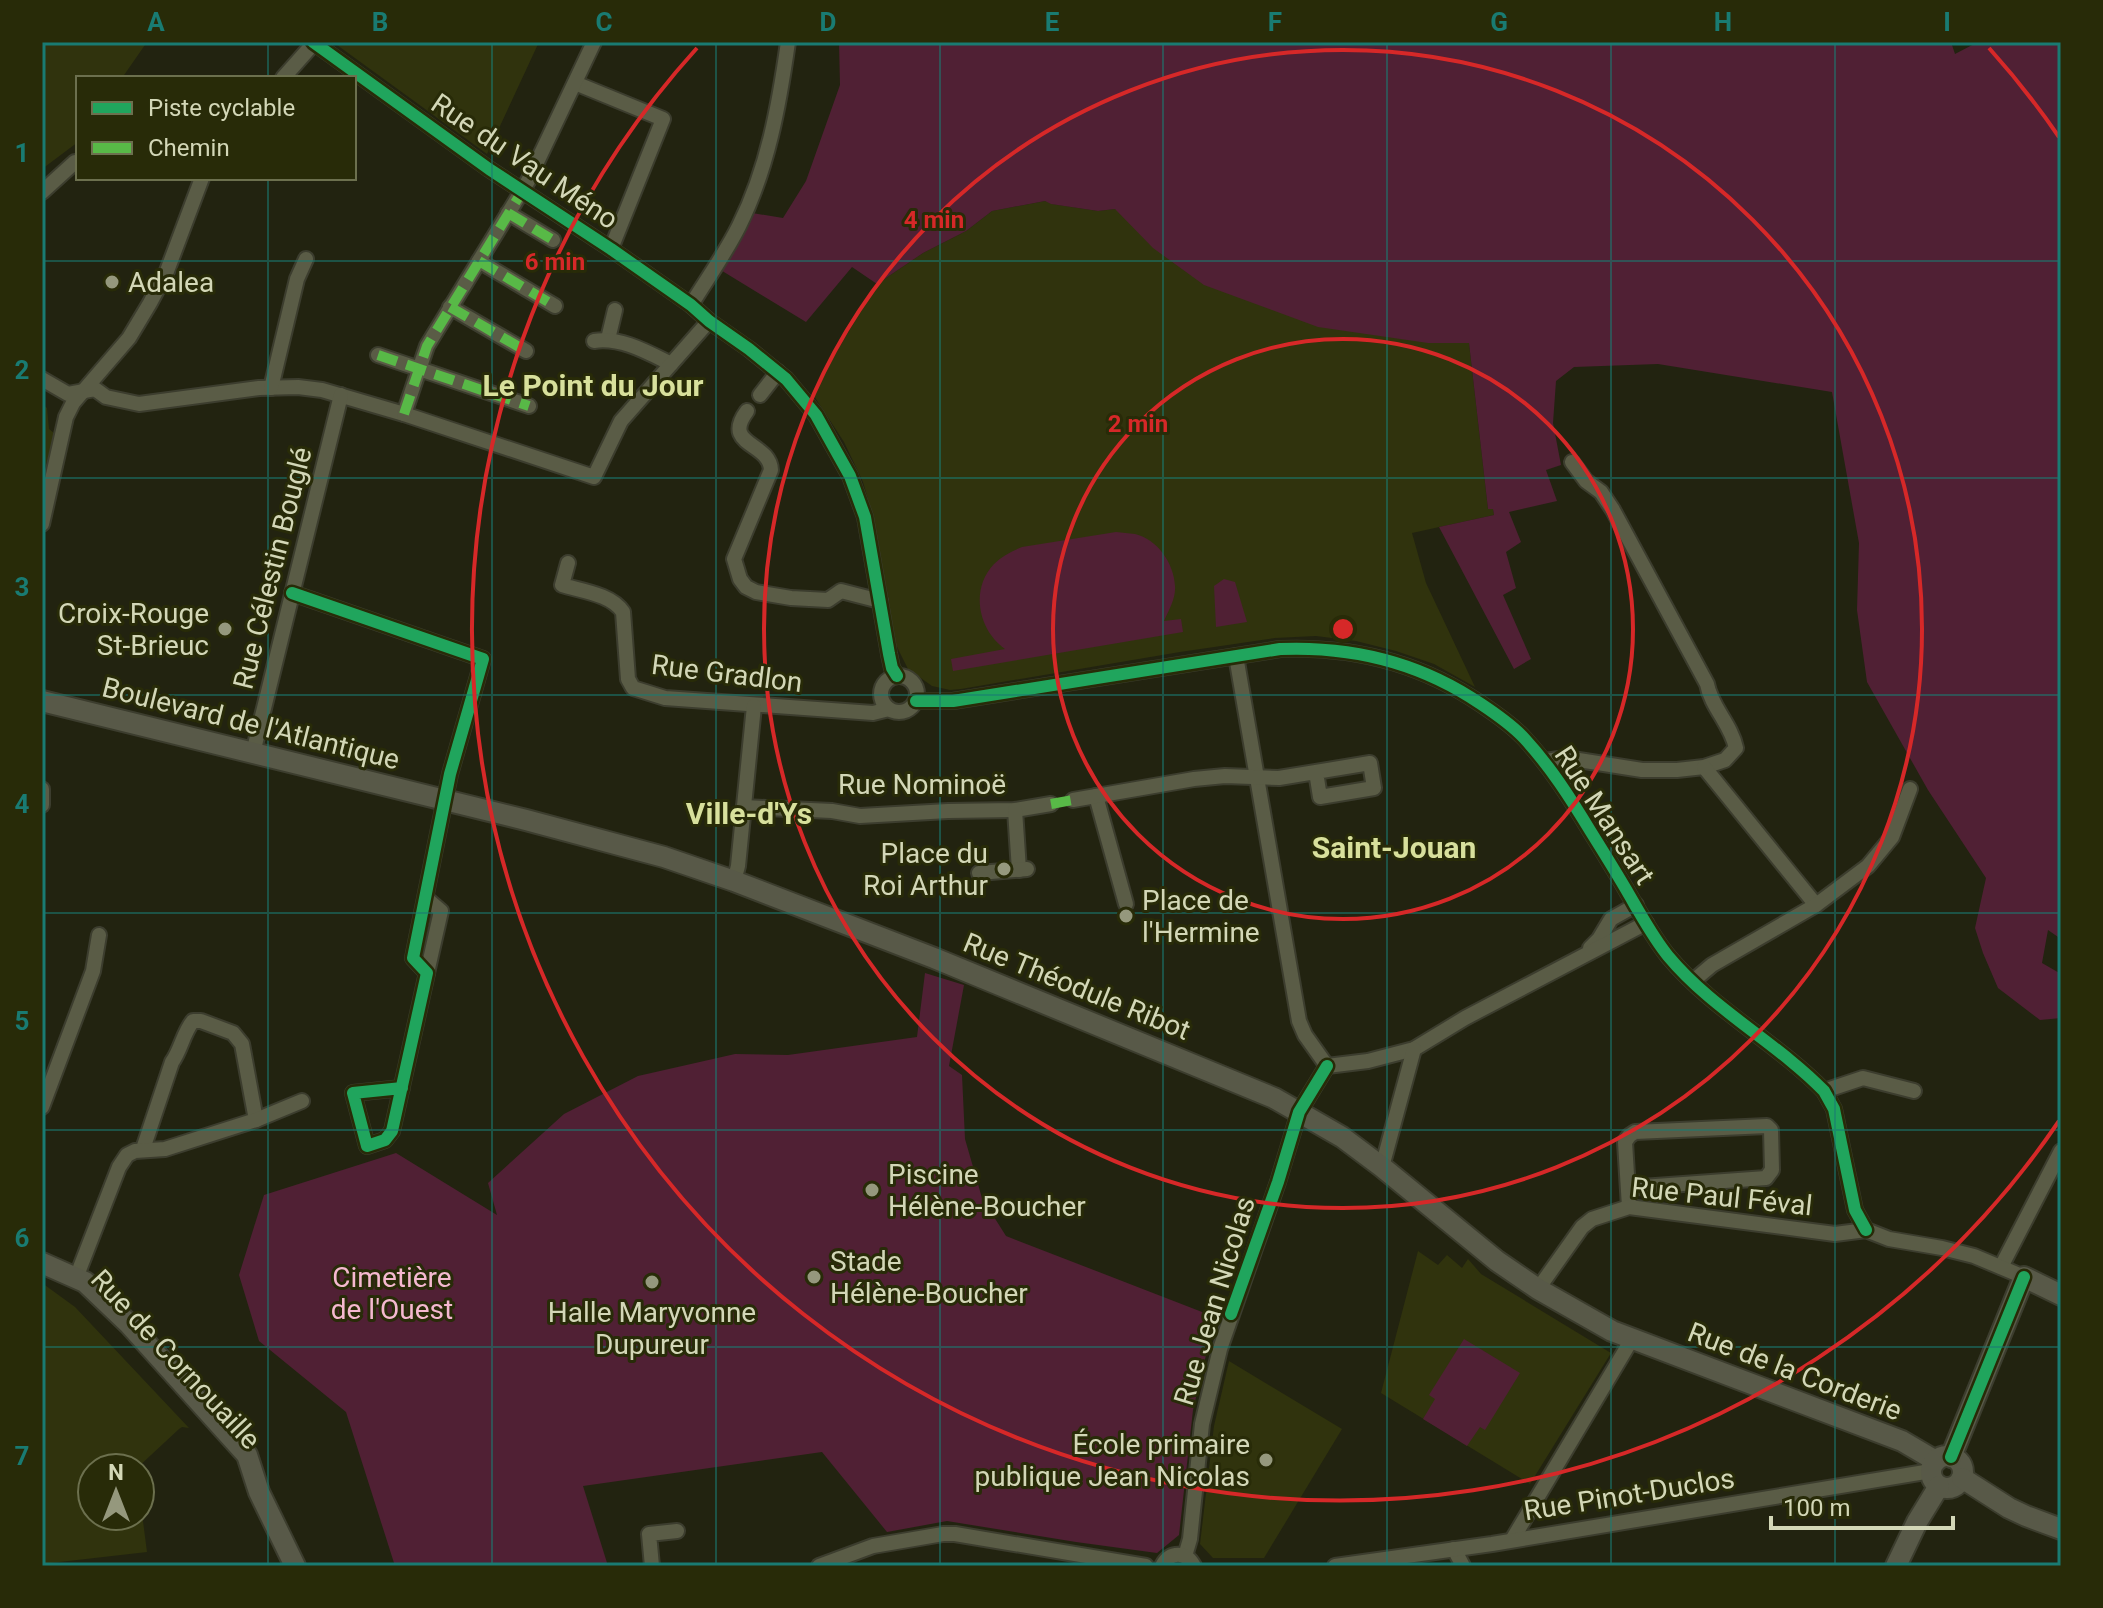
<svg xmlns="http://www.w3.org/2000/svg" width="2103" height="1608" viewBox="0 0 2103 1608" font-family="Roboto,sans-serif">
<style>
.built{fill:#30330d}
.green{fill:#502034}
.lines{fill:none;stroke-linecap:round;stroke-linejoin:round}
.street-casing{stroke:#3c3d2e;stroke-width:18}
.secondary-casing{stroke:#3c3d2e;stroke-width:24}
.street{stroke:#5a5c46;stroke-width:14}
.secondary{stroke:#585948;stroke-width:20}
.quiet{stroke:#58b947;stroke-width:10;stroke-dasharray:20 10;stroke-linecap:butt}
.cycleway-casing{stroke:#282b08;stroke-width:17}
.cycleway{stroke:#20a55d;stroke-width:12}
.grid{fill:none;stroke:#197b72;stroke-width:2;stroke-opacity:0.55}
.ring{fill:none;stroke:#d62828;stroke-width:4}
.poi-dot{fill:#95987d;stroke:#282b08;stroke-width:3}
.labels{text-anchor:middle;stroke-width:6;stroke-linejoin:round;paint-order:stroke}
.street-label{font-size:28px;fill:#d3d7b7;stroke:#282b08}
.poi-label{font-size:28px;fill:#d3d7b7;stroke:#282b08;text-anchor:start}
.park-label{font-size:28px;fill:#f5b8d0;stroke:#282b08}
.neighbourhood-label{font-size:30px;font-weight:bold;fill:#d8e09c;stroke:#282b08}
.centre{fill:#d62828;stroke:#282b08;stroke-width:4}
.ring-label{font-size:24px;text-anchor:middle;font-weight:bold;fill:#d62828;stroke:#282b08;stroke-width:6;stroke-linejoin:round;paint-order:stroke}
.neatline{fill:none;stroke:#197b72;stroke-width:3}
.grid-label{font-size:26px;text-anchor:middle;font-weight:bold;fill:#197b72}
</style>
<rect width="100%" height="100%" fill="#222310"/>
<g class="built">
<path d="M 42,42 L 147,42 L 122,78 L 78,78 L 78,142 L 42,169 Z"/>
<path d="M 339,42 L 539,42 L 487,154 L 337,45 Z"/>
<path d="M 1045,201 L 1052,204 L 1098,211 L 1115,209 L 1469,343 L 1488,509 L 1493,509 L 1494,515 L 1412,533 L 1426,583 L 1475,687 L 1434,664 L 1396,651 L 1356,641 L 1316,636 L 1275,638 L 1180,652 L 961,689 L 950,690 L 932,686 L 908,669 L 895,643 L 870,506 L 863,482 L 844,442 L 812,393 L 877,284 L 923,253 L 966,231 L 992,211 Z"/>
<path d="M 42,404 L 47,408 L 49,429 L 55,434 L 42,478 Z"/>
<path d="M 1418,1251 L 1438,1265 L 1447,1255 L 1462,1268 L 1468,1259 L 1481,1274 L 1611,1353 L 1530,1484 L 1381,1393 Z"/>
<path d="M 42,1283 L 75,1307 L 189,1428 L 182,1427 L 179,1429 L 137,1468 L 92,1468 L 92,1516 L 140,1516 L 140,1498 L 147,1552 L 42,1564 Z"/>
<path d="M 1229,1361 L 1342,1429 L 1264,1558 L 1213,1558 L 1200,1544 L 1214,1426 Z"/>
</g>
<g class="green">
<path d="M 839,42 L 1951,42 L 1955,54 L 1978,42 L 2061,42 L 2061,939 L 2048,930 L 2042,963 L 2061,974 L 2061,1018 L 2040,1020 L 1998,988 L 1983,953 L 1975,928 L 1986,878 L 1928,790 L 1867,682 L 1857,610 L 1859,543 L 1832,392 L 1658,364 L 1574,367 L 1556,381 L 1553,423 L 1561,465 L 1546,470 L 1557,501 L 1509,512 L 1521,542 L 1506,552 L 1516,588 L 1503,595 L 1531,659 L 1514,669 L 1439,527 L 1494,515 L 1493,509 L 1488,509 L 1469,343 L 1428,343 L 1318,327 L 1204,285 L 1153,248 L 1115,209 L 1098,211 L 1051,204 L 1045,201 L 992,211 L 966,231 L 923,253 L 877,284 L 852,267 L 806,322 L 719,269 L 752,213 L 783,218 L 806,181 L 840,85 Z"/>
<path d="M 1116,532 C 1122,533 1129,533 1135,534 C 1157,539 1174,563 1175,586 C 1176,598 1169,610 1164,621 L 1181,619 L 1183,632 L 953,671 L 951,659 L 1005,649 C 978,630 970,589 994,564 C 1002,556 1012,551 1022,547 Z"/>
<path d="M 1224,579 L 1235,582 L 1247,622 L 1216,627 L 1214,586 Z"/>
<path d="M 925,973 L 964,985 L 949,1066 L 962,1075 L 965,1139 L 982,1198 L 1006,1236 L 1215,1317 L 1193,1410 L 1179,1535 L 1157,1553 L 1076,1542 L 947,1521 L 887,1532 L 822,1452 L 583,1486 L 608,1566 L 395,1566 L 346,1412 L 259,1341 L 239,1275 L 264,1195 L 396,1153 L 497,1215 L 488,1183 L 564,1114 L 638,1076 L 735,1054 L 788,1055 L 917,1037 Z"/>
<path d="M 1464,1339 L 1520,1373 L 1485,1430 L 1480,1427 L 1467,1446 L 1423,1419 L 1435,1399 L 1429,1395 Z"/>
</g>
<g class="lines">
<g class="street-casing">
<g id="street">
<path d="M 313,42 L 489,169 L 611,249 L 691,305 L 709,321 L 749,349 L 786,379 L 816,415 L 850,476 L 865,517 L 889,654 L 892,668 L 897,676"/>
<path d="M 283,78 L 314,43"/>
<path d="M 575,83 L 663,119 L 611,249"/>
<path d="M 42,192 L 75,162"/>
<path d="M 508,213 L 553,240"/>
<path d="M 479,261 L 555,306"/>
<path d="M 691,305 C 707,279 725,254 739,226 C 768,168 779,105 788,42"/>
<path d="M 450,307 L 526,351"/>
<path d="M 608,339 L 615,310"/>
<path d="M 594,341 C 621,337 647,352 671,364"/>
<path d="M 378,355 L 529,406"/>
<path d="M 42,379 L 68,394 L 95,389 L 106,397 L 139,404 L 259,388 L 298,387 L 322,390 L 404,414 L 594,477 L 621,421 L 709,321"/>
<path d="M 271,388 L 297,279 L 306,259"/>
<path d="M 760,395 L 778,372"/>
<path d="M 747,411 C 721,446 770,442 771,470 L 734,559 L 740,579 L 746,587 L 756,592 L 791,598 L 828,600 L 841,591 L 880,601"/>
<path d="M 404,414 L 427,346 L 528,181 L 594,42"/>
<path d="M 42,524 L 66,417 L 73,403 L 129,338 L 150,303 L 167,271 L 202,178"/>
<path d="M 568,563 L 562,585 C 581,591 611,594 623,612 L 628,679 L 633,688 L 665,698 L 873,713 L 889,709"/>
<path d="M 292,593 L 483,659 L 450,774 L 413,958 L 427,973 L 392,1131 L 385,1140 L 367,1146 L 353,1093 L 402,1088"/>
<path d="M 1236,656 L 1299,1021 L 1305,1035 L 1327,1066"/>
<circle cx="899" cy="694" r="18"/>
<path d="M 916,701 L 953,701 L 1280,649 C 1353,646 1421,663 1481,704 C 1496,714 1512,725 1524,738 C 1550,766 1571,799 1591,832 C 1606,856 1621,880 1635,905 C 1645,922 1655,940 1668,956 C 1712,1009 1776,1042 1824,1091 L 1834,1109 L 1855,1210 L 1866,1230"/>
<path d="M 253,753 L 341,395"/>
<path d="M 1545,761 L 1566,758 L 1642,770 L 1677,770 L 1704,767 L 1725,760 L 1736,748 C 1731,724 1711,707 1707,684 L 1613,510 L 1601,492 L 1586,481 L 1572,462"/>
<path d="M 1704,767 L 1816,905"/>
<path d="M 42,789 L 42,805"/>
<path d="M 1096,796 L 1126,904"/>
<path d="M 1073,800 L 1194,779 L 1225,776 L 1279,778 L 1370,763 L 1374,788 L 1320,797 L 1316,772"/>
<path d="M 744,807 L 832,811 L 860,816 L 948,811 L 1015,810 L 1051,804"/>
<path d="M 1015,810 L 1019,870"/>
<path d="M 979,873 L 1027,869"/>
<path d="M 734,881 L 738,866 L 754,706"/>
<path d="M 427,899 L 441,911 L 427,973"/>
<path d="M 1590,948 L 1599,939 L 1611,919 L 1636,905"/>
<path d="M 1693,981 L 1712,965 L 1816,905 L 1868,866 L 1892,837 L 1910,789"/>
<path d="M 1327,1066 L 1368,1061 L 1414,1049 L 1465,1018 L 1646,923"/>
<path d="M 1824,1091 L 1863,1078 L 1914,1091"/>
<path d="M 42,1107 L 93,971 L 99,935"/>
<path d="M 143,1149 L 172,1062 C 181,1050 183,1033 193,1021 L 201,1021 L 233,1033 L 242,1044 L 256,1120"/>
<path d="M 1382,1167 L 1414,1049"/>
<path d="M 1628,1188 L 1766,1178 L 1772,1170 L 1771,1130 L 1767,1126 L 1635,1132 L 1629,1136 L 1625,1142 L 1629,1207"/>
<path d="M 2001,1267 L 2061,1151"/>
<path d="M 76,1278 L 119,1167 L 127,1155 L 135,1151 L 165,1149 L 256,1120 L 302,1101"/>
<path d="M 1538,1289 L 1582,1227 L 1592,1219 L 1629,1207 L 1835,1234 L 1866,1230 L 1889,1239 L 1942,1248 L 1974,1256 L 2024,1277"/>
<path d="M 1512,1540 L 1632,1339"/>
<path d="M 1454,1549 L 1463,1566"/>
<path d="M 1185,1556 L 1190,1539 L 1202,1424 L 1220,1349 L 1278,1182 L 1299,1112 L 1327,1066"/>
<path d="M 652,1566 L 649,1534 L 677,1531"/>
<path d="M 819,1566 L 873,1546 L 943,1534 L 955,1534 L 1146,1566"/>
<path d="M 1162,1566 C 1170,1551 1186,1551 1194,1566"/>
<path d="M 1335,1566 L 1492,1544 L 1931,1471"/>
</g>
</g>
<g class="secondary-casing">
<g id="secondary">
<path d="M 42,701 L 526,820 L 664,857 L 734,881 L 934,958 L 1274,1098 L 1342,1137 L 1382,1167 L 1497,1261 L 1538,1289 L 1612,1331 L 1902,1441 L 1936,1461"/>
<path d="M 42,1263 L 85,1282 L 129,1324 L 247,1455 L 259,1492 L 295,1566"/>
<circle cx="1947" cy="1472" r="16"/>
<path d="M 1951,1457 L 2024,1277 L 2061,1295"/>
<path d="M 1962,1478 L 2009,1508 L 2026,1516 L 2061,1529"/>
<path d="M 1896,1566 L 1917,1522 L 1939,1486"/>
</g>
</g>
<use href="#street" class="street"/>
<use href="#secondary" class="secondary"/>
<g class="quiet">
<path d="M 508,213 L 553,240"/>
<path d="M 479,261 L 555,306"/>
<path d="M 450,307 L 526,351"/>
<path d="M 378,355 L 529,406"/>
<path d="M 404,414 L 427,346 L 523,190"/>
<path d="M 1051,804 L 1073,800"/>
</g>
<g class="cycleway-casing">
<g id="cycleway">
<path d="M 313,42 L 489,169 L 611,249 L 691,305 L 709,321 L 749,349 L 786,379 L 816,415 L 850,476 L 865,517 L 889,654 L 892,668 L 897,676"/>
<path d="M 292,593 L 483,659 L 450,774 L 413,958 L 427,973 L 392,1131 L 385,1140 L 367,1146 L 353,1093 L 402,1088"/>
<path d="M 916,701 L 953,701 L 1280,649 C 1353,646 1421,663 1481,704 C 1496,714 1512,725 1524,738 C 1550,766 1571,799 1591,832 C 1606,856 1621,880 1635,905 C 1645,922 1655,940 1668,956 C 1712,1009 1776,1042 1824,1091 L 1834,1109 L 1855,1210 L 1866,1230"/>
<path d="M 1231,1314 L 1278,1182 L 1299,1112 L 1327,1066"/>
<path d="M 1951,1457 L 2024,1277"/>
</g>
</g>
<use href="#cycleway" class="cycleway"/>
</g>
<path class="grid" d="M 268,42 L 268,78M 492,42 L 492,1566M 716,42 L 716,1566M 940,42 L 940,1566M 1163,42 L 1163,1566M 1387,42 L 1387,1566M 1611,42 L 1611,1566M 1835,42 L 1835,1566M 268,178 L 268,1566M 42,261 L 2061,261M 42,478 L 2061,478M 42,695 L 2061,695M 42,913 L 2061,913M 42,1130 L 2061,1130M 42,1347 L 2061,1347"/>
<g class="ring">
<circle cx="1343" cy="629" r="290"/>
<circle cx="1343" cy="629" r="579"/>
<path d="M2059 1121A869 869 0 1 1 697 48M1989 48A869 869 0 0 1 2059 137"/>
</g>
<g class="poi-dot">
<circle cx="112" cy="282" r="8"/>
<circle cx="225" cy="629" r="8"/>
<circle cx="1004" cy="869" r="8"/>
<circle cx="1126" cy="916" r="8"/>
<circle cx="872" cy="1190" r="8"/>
<circle cx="814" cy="1277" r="8"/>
<circle cx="652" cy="1282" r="8"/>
<circle cx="1266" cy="1460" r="8"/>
</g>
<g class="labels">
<g class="street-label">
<text transform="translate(525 161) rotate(34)" y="10">Rue du Vau Méno</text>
<text transform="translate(272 568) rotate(-76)" y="10">Rue Célestin Bouglé</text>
<text transform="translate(727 673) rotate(7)" y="10">Rue Gradlon</text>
<text transform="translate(251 723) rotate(14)" y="10">Boulevard de l'Atlantique</text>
<text x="922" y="794">Rue Nominoë</text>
<text transform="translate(1605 815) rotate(57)" y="10">Rue Mansart</text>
<text transform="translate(1077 986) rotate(22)" y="10">Rue Théodule Ribot</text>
<text transform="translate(1722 1196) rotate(6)" y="10">Rue Paul Féval</text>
<text transform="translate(1214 1301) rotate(-73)" y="10">Rue Jean Nicolas</text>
<text transform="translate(176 1359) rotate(47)" y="10">Rue de Cornouaille</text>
<text transform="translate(1795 1371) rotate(21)" y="10">Rue de la Corderie</text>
<text transform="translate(1629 1494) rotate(-9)" y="10">Rue Pinot-Duclos</text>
</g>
<g class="poi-label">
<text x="128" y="292">Adalea</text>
<text x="209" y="623" text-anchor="end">Croix-Rouge<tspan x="209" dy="32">St-Brieuc</tspan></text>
<text x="988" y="863" text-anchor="end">Place du<tspan x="988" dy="32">Roi Arthur</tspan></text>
<text x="1142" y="910">Place de<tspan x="1142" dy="32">l'Hermine</tspan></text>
<text x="888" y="1184">Piscine<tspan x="888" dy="32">Hélène-Boucher</tspan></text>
<text x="830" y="1271">Stade<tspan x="830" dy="32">Hélène-Boucher</tspan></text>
<text x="652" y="1322" text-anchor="middle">Halle Maryvonne<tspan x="652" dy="32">Dupureur</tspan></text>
<text x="1250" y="1454" text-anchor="end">École primaire<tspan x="1250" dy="32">publique Jean Nicolas</tspan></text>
</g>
<g class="park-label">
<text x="392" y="1287">Cimetière<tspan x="392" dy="32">de l'Ouest</tspan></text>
</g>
<g class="neighbourhood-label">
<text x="593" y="396">Le Point du Jour</text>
<text x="749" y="824">Ville-d'Ys</text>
<text x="1394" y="858">Saint-Jouan</text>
</g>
</g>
<circle cx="1343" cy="629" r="12" class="centre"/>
<g class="ring-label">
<text x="934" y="228">4 min</text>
<text x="555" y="270">6 min</text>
<text x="1138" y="432">2 min</text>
</g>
<rect width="2103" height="1608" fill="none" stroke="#282b08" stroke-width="88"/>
<rect x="76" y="76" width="280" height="104" fill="#282b08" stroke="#6c704e" stroke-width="2"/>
<rect x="92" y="102" width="40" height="12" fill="#20a55d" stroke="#6c704e" stroke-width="2"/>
<text x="148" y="116" font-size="24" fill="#d3d7b7">Piste cyclable</text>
<rect x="92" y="142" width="40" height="12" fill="#58b947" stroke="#6c704e" stroke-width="2"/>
<text x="148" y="156" font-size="24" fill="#d3d7b7">Chemin</text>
<g transform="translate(116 1492)"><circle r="38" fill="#282b08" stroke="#6c704e" stroke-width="2"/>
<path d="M0-6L14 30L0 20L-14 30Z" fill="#95987d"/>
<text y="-12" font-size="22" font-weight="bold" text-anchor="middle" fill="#d3d7b7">N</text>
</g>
<path d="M1771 1516v12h182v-12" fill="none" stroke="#d3d7b7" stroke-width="4"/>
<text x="1783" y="1516" font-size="24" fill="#d3d7b7" stroke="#282b08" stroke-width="6" paint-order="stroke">100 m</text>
<rect x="44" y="44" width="2015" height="1520" class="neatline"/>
<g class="grid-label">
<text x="156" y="31">A</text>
<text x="380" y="31">B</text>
<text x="604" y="31">C</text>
<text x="828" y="31">D</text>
<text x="1052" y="31">E</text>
<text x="1275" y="31">F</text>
<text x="1499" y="31">G</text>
<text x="1723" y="31">H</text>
<text x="1947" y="31">I</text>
<text x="22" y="162">1</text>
<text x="22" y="379">2</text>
<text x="22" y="596">3</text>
<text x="22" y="813">4</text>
<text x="22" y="1030">5</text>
<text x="22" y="1247">6</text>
<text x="22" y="1465">7</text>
</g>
</svg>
